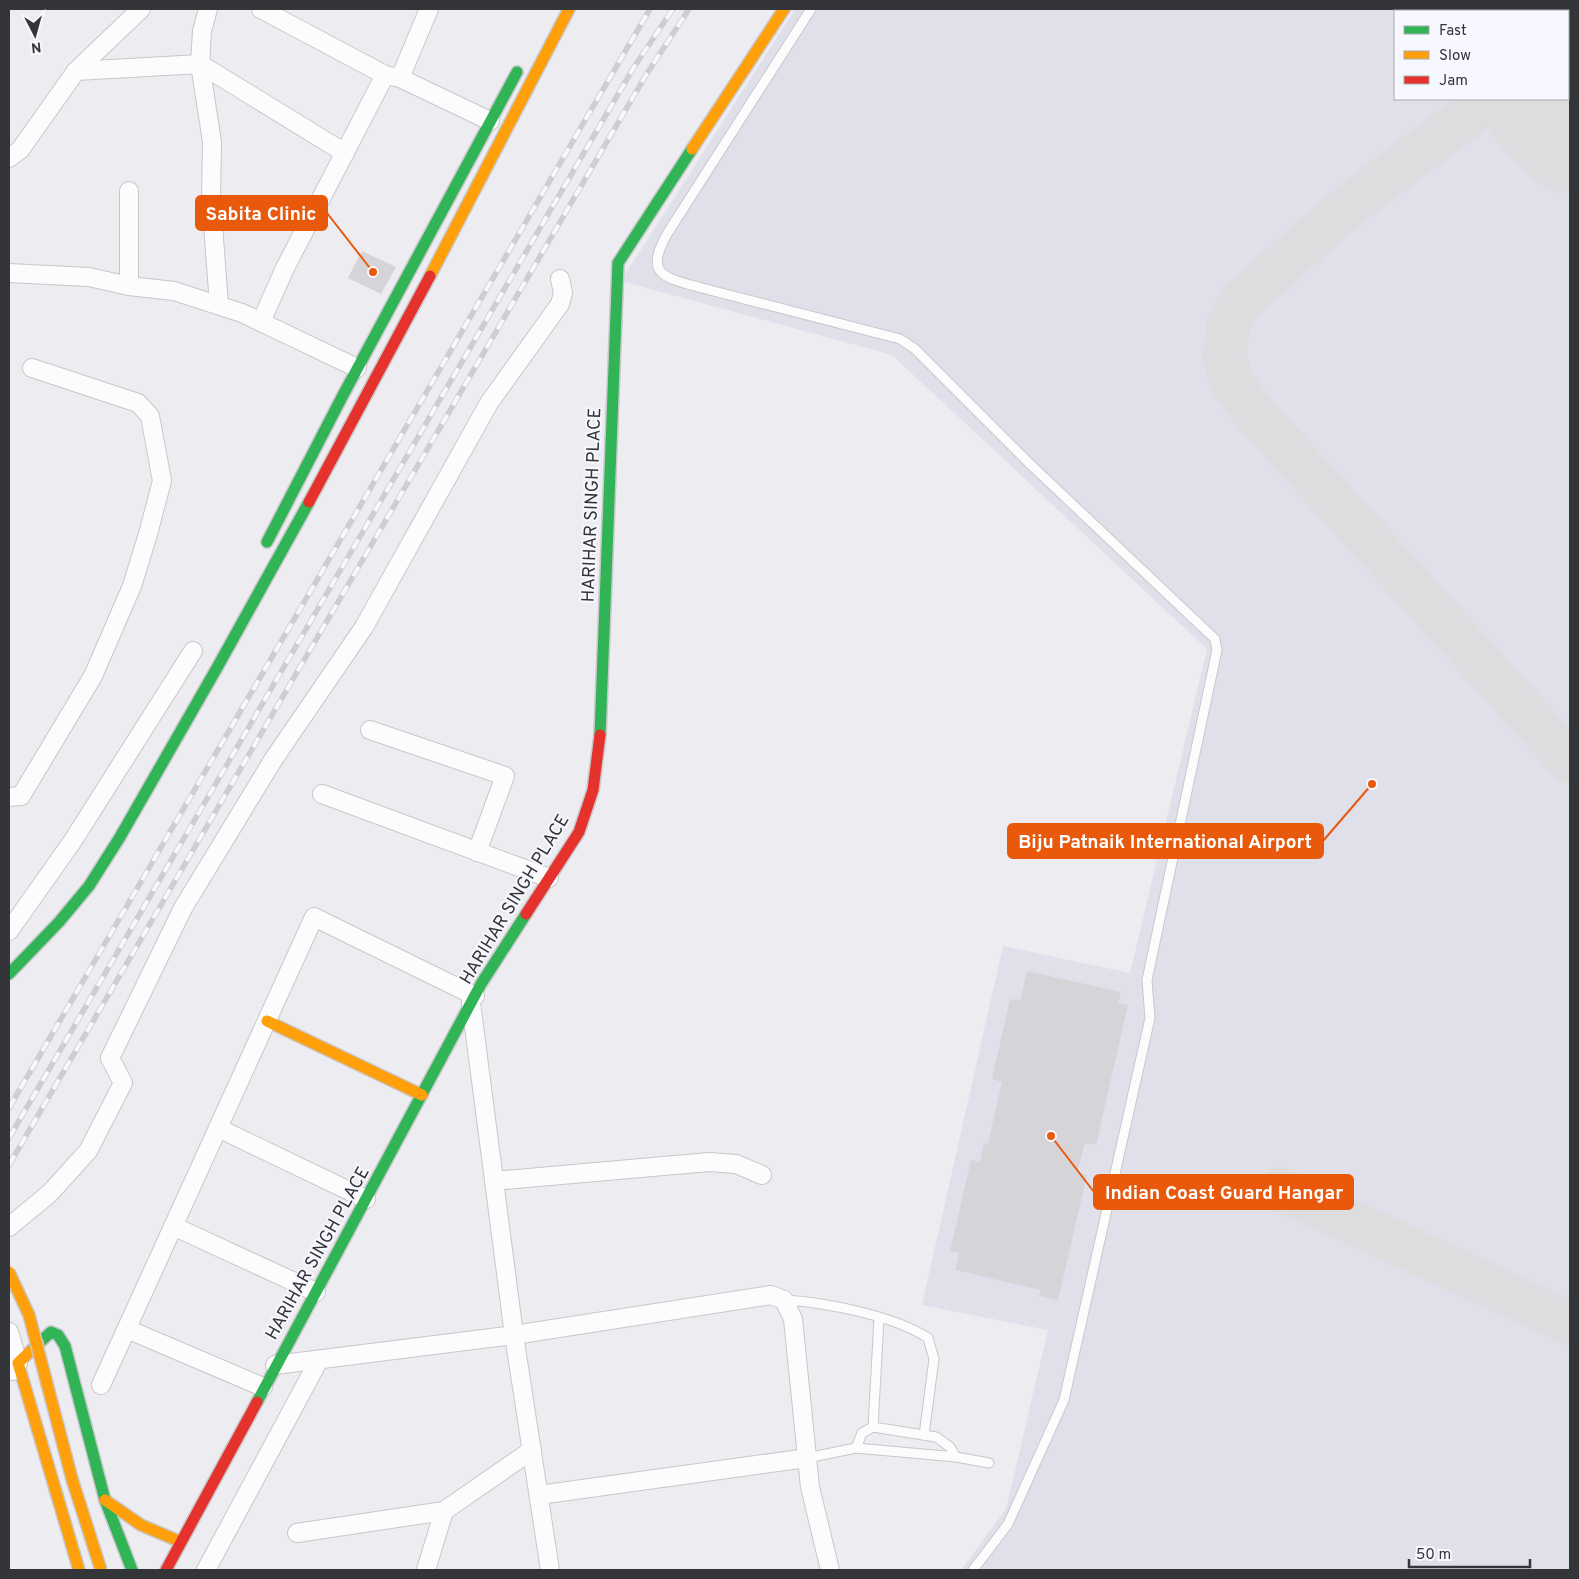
<svg xmlns="http://www.w3.org/2000/svg" width="1579" height="1579" viewBox="0 0 1579 1579" font-family="Overpass,sans-serif">
<style>
.built{fill:#e0e0eb;fill-rule:evenodd}
.lines{fill:none;stroke-linecap:round;stroke-linejoin:round}
.taxiway{stroke:#dddde0;stroke-width:44}
.runway{stroke:#dddde0;stroke-width:109}
.building{fill:#d6d4d8}
.lane-casing{stroke:#c8c8cb;stroke-width:11}
.street-casing{stroke:#c8c8cb;stroke-width:20}
.fast-casing{stroke:#c8c8cb;stroke-width:14}
.slow-casing{stroke:#c8c8cb;stroke-width:14}
.jam-casing{stroke:#c8c8cb;stroke-width:14}
.lane{stroke:#fcfcfd;stroke-width:9}
.street{stroke:#fcfcfd;stroke-width:18}
.fast{stroke:#30b455;stroke-width:11}
.slow{stroke:#ff9f0a;stroke-width:11}
.jam{stroke:#e5322d;stroke-width:11}
.rail-casing{stroke:#cececf;stroke-width:5.5}
.rail{stroke:#f7f8ff;stroke-width:4;stroke-dasharray:11;stroke-linecap:butt}
.slow-bridge-casing{stroke:#c8c8cb;stroke-width:14;stroke-linecap:butt}
.slow-bridge{stroke:#ff9f0a;stroke-width:11}
.labels{text-anchor:middle;stroke-width:4;stroke-linejoin:round;paint-order:stroke}
.street-label{font-size:18px;fill:#343538;stroke:#f7f8ff}
.leader{fill:none;stroke:#e8590c;stroke-width:2}
.callout-dot{fill:#e8590c;stroke:#f7f8ff;stroke-width:2}
.callout{fill:#e8590c;stroke:#e8590c;stroke-width:2}
.callout-label{font-size:19px;text-anchor:middle;font-weight:bold;fill:#fff}
</style>
<rect width="100%" height="100%" fill="#ececf1"/>
<path class="built" d="M 795,9 L 1570,9 L 1570,1570 L 961,1570 L 1006,1509 L 1048,1330 L 922,1305 L 1003,946 L 1130,973 L 1207,649 L 892,355 L 621,281 ZM 1395,11 L 1568,11 L 1568,99 L 1395,99 Z"/>
<g class="lines">
<g class="taxiway">
<path d="M 1559,11 L 1565,9"/>
<path d="M 1490,99 L 1346,208 L 1241,301 L 1229,323 L 1224,357 L 1233,385 L 1258,417 L 1570,761"/>
<path d="M 1514,99 C 1515,133 1540,152 1570,164"/>
<path d="M 1280,1189 L 1570,1323"/>
</g>
<path class="runway" d="M 1532,99 L 1570,139"/>
</g>
<g class="building">
<path d="M 362,251 L 396,267 L 381,294 L 348,278 Z"/>
<path d="M 1027,971 L 1121,992 L 1118,1003 L 1128,1005 L 1096,1145 L 1085,1143 L 1077,1173 L 1087,1175 L 1058,1300 L 1039,1296 L 1041,1290 L 955,1270 L 959,1253 L 950,1251 L 971,1160 L 980,1162 L 984,1143 L 988,1144 L 1002,1082 L 992,1079 L 1010,999 L 1020,1001 Z"/>
</g>
<g class="lines">
<g class="lane-casing">
<g id="lane">
<path d="M 811,9 L 667,234 C 645,274 662,277 698,287 L 900,339 L 915,349 L 1030,464 L 1215,639 L 1217,650 L 1147,980 L 1150,1018 L 1064,1400 L 1008,1524 L 973,1570"/>
<path d="M 784,1300 C 824,1302 895,1316 928,1338 L 934,1359 L 924,1435"/>
<path d="M 873,1427 L 879,1318"/>
<path d="M 856,1448 L 862,1433 L 873,1427 L 936,1437 L 950,1447 L 956,1457"/>
<path d="M 807,1458 L 856,1448 L 956,1457 L 989,1463"/>
</g>
</g>
<g class="street-casing">
<g id="street">
<path d="M 208,9 L 202,31 L 200,64 L 212,142 L 211,198 L 219,305"/>
<path d="M 261,9 L 385,75 L 400,78 L 490,121"/>
<path d="M 76,71 L 141,9"/>
<path d="M 400,78 L 429,9"/>
<path d="M 9,158 L 20,150 L 76,71 L 200,64 L 345,153"/>
<path d="M 129,191 L 129,286"/>
<path d="M 9,273 L 89,277 L 129,286 L 174,291 L 242,313 L 357,368"/>
<path d="M 261,322 L 285,268 L 385,75"/>
<path d="M 370,730 L 505,776 L 477,852"/>
<path d="M 322,794 L 549,878"/>
<path d="M 9,797 L 21,796 L 93,676 L 132,586 L 148,534 L 162,481 L 150,416 L 138,403 L 32,368"/>
<path d="M 9,931 L 72,842 L 193,651"/>
<path d="M 218,1128 L 366,1199"/>
<path d="M 494,1181 L 709,1162 L 736,1164 L 762,1175"/>
<path d="M 173,1226 L 316,1292"/>
<path d="M 9,1227 L 50,1193 L 88,1151 L 123,1083 L 110,1058 L 183,908 L 273,760 L 364,627 L 489,403 L 560,304 L 563,293 L 560,279"/>
<path d="M 127,1329 L 263,1387"/>
<path d="M 9,1332 L 18,1363 L 13,1371"/>
<path d="M 275,1365 L 514,1335 L 471,1003"/>
<path d="M 101,1385 L 314,917 L 475,996"/>
<path d="M 539,1495 L 807,1458"/>
<path d="M 297,1533 L 444,1511"/>
<path d="M 206,1570 L 319,1360"/>
<path d="M 426,1570 L 444,1511 L 532,1450"/>
<path d="M 550,1570 L 514,1335 L 771,1295 L 784,1300 L 793,1319 L 810,1487 L 830,1570"/>
</g>
</g>
<g class="fast-casing">
<g id="fast">
<path d="M 267,542 L 342,397 L 517,72"/>
<path d="M 600,735 L 618,263 L 692,149"/>
<path d="M 9,974 L 59,922 L 89,886 L 120,837 L 218,666 L 309,502"/>
<path d="M 39,1343 L 51,1332 L 58,1335 L 65,1346 L 105,1500 L 132,1570"/>
<path d="M 257,1402 L 481,984 L 526,914"/>
</g>
</g>
<g class="slow-casing">
<g id="slow">
<path d="M 692,149 L 784,9"/>
<path d="M 430,276 L 569,9"/>
<path d="M 267,1021 L 422,1095"/>
<path d="M 39,1343 L 18,1363 L 79,1570"/>
<path d="M 105,1500 L 141,1525 L 181,1542"/>
</g>
</g>
<g class="jam-casing">
<g id="jam">
<path d="M 309,502 L 430,276"/>
<path d="M 526,914 L 579,832 L 593,790 L 600,735"/>
<path d="M 166,1570 L 257,1402"/>
</g>
</g>
<use href="#lane" class="lane"/>
<use href="#street" class="street"/>
<use href="#fast" class="fast"/>
<use href="#slow" class="slow"/>
<use href="#jam" class="jam"/>
<g class="rail-casing">
<g id="rail">
<path d="M 9,1108 L 650,9"/>
<path d="M 9,1138 L 634,67 L 673,9"/>
<path d="M 9,1165 L 646,75 L 689,9"/>
</g>
</g>
<use href="#rail" class="rail"/>
<g class="slow-bridge-casing">
<path id="slow-bridge" d="M 9,1272 L 29,1315 L 72,1479 L 101,1570"/>
</g>
<use href="#slow-bridge" class="slow-bridge"/>
</g>
<g class="labels">
<g class="street-label">
<text transform="translate(591 505) rotate(-88)" y="6">HARIHAR SINGH PLACE</text>
<text transform="translate(514 899) rotate(-59)" y="6">HARIHAR SINGH PLACE</text>
<text transform="translate(317 1253) rotate(-61)" y="6">HARIHAR SINGH PLACE</text>
</g>
</g>
<path class="leader" d="M373 272L327 213M1372 784L1323 841M1051 1136L1094 1192"/>
<g class="callout-dot">
<circle cx="373" cy="272" r="5"/>
<circle cx="1372" cy="784" r="5"/>
<circle cx="1051" cy="1136" r="5"/>
</g>
<g class="callout">
<rect x="196" y="196" width="131" height="34" rx="5"/>
<rect x="1008" y="824" width="315" height="34" rx="5"/>
<rect x="1094" y="1175" width="259" height="34" rx="5"/>
</g>
<g class="callout-label">
<text x="261" y="220">Sabita Clinic</text>
<text x="1165" y="848">Biju Patnaik International Airport</text>
<text x="1224" y="1199">Indian Coast Guard Hangar</text>
</g>
<rect width="1579" height="1579" fill="none" stroke="#343538" stroke-width="20"/>
<rect x="1394" y="10" width="175" height="90" fill="#f7f8ff" stroke="#a9aaaf"/>
<rect x="1404" y="26" width="25" height="8" fill="#30b455" stroke="#a9aaaf"/>
<text x="1439" y="35" font-size="15" fill="#343538">Fast</text>
<rect x="1404" y="51" width="25" height="8" fill="#ff9f0a" stroke="#a9aaaf"/>
<text x="1439" y="60" font-size="15" fill="#343538">Slow</text>
<rect x="1404" y="76" width="25" height="8" fill="#e5322d" stroke="#a9aaaf"/>
<text x="1439" y="85" font-size="15" fill="#343538">Jam</text>
<g transform="translate(35 35) rotate(174)" stroke="#f7f8ff" stroke-width="4" paint-order="stroke">
<path d="M0-4L9 19L0 12L-9 19Z" fill="#343538"/>
<text y="-8" font-size="14" font-weight="bold" text-anchor="middle" fill="#343538">N</text>
</g>
<path d="M1409 1559v8h121v-8" fill="none" stroke="#343538" stroke-width="2.5"/>
<text x="1416" y="1559" font-size="15" fill="#343538" stroke="#f7f8ff" stroke-width="4" paint-order="stroke">50 m</text>
</svg>
